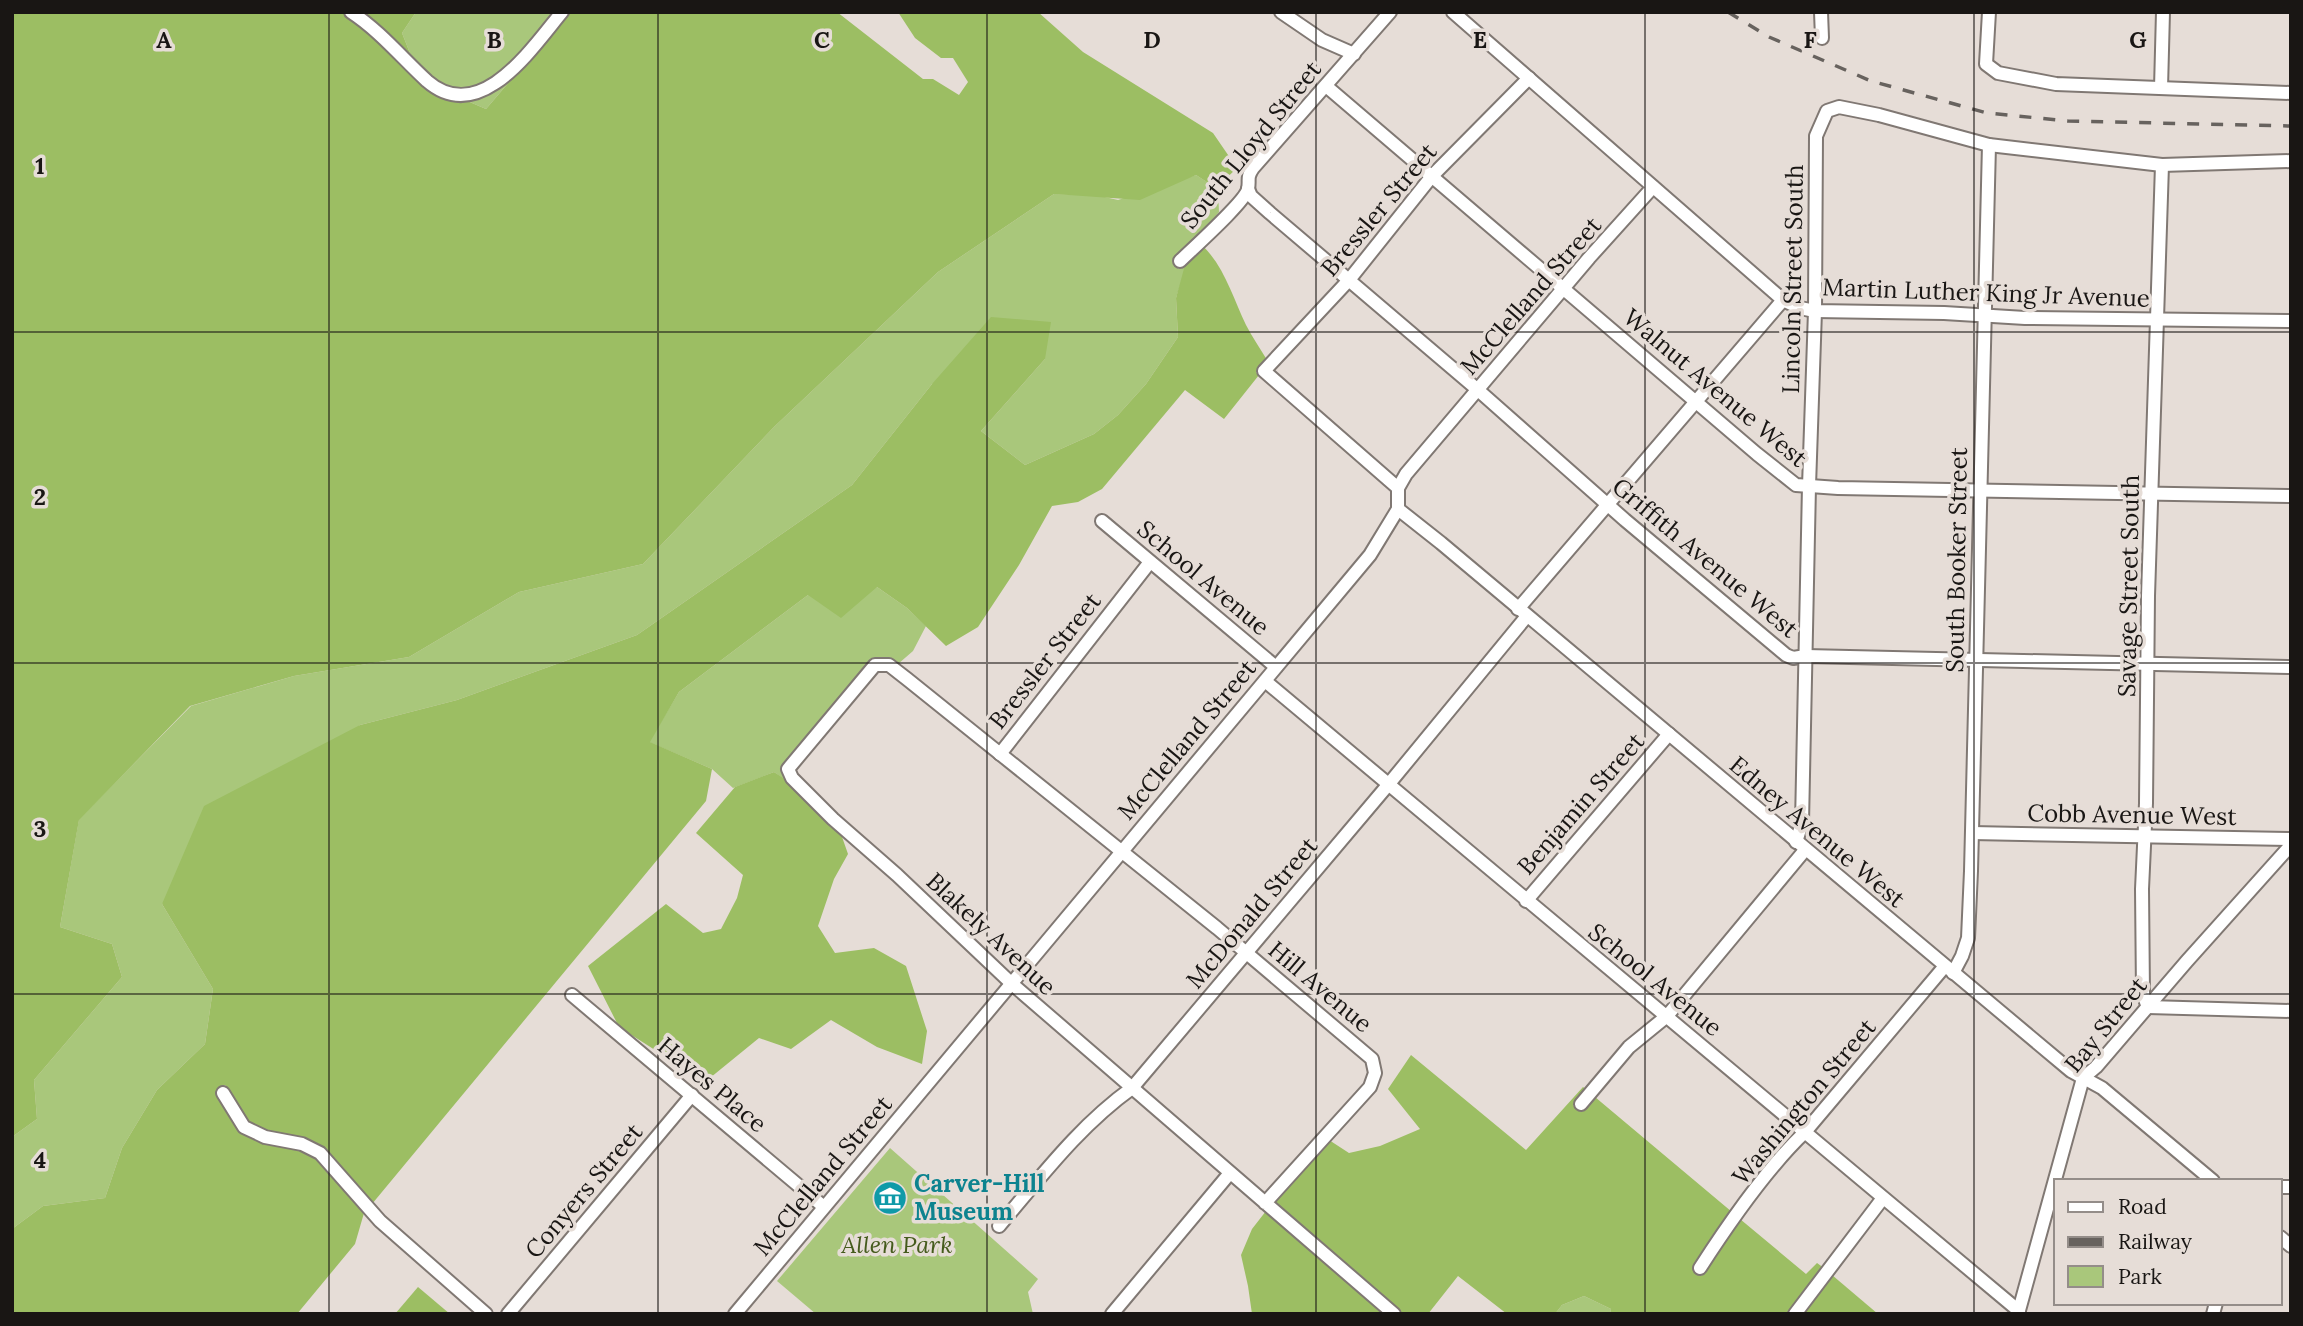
<svg xmlns="http://www.w3.org/2000/svg" width="2303" height="1326" viewBox="0 0 2303 1326" font-family="Lora,serif">
<style>
.green{fill:#a9c77b}
.forest{fill:#9cbe63}
.lines{fill:none;stroke-linecap:round;stroke-linejoin:round}
.minor-casing{stroke:#807873;stroke-width:16}
.minor{stroke:#fff;stroke-width:12}
.rail{stroke:#67625e;stroke-width:3.5;stroke-dasharray:12 12;stroke-linecap:butt}
.grid{fill:none;stroke:#191614;stroke-width:2;stroke-opacity:0.55}
.labels{text-anchor:middle;stroke-width:7;stroke-linejoin:round;paint-order:stroke}
.street-label{font-size:24px;fill:#191614;stroke:#e6ddd7}
.culture-label{font-size:24px;font-weight:bold;fill:#0d838f;stroke:#e6ddd7;text-anchor:start}
.park-label{font-size:24px;font-style:italic;fill:#455b1c;stroke:#e6ddd7}
.grid-label{font-size:23px;text-anchor:middle;font-weight:bold;fill:#191614;stroke:#e6ddd7;stroke-width:7;stroke-linejoin:round;paint-order:stroke}
</style>
<rect width="100%" height="100%" fill="#e6ddd7"/>
<g class="green">
<path d="M 416,12 L 569,12 L 486,109 L 421,81 L 402,33 Z"/>
<path d="M 1196,175 L 1218,189 L 1219,212 L 1207,228 L 1172,261 L 1179,269 L 1188,261 L 1176,298 L 1178,337 L 1146,384 L 1118,415 L 1094,434 L 1025,465 L 981,431 L 1045,359 L 932,384 L 852,485 L 637,635 L 457,700 L 360,725 L 162,904 L 213,989 L 205,1044 L 157,1090 L 122,1148 L 105,1198 L 43,1206 L 12,1229 L 12,1137 L 37,1119 L 34,1080 L 122,977 L 112,944 L 60,927 L 79,819 L 191,706 L 294,676 L 409,657 L 519,592 L 643,564 L 775,426 L 938,272 L 1054,194 L 1096,195 L 1118,200 Z"/>
<path d="M 877,587 L 907,608 L 926,626 L 913,651 L 898,664 L 891,660 L 875,659 L 782,770 L 787,781 L 774,772 L 733,788 L 712,769 L 649,742 L 679,692 L 808,595 Z"/>
<path d="M 890,1148 L 1038,1279 L 1028,1292 L 1033,1314 L 816,1314 L 777,1281 Z"/>
<path d="M 1584,1296 L 1611,1309 L 1610,1314 L 1555,1314 L 1562,1305 Z"/>
</g>
<g class="forest">
<path d="M 12,12 L 416,12 L 402,33 L 421,81 L 486,109 L 569,12 L 837,12 L 923,79 L 933,79 L 959,95 L 968,82 L 953,58 L 941,58 L 915,38 L 898,12 L 1038,12 L 1083,52 L 1213,133 L 1237,168 L 1216,188 L 1196,175 L 1140,200 L 1054,194 L 938,272 L 775,426 L 643,564 L 519,592 L 409,657 L 294,676 L 190,706 L 79,820 L 60,927 L 112,944 L 122,977 L 34,1080 L 37,1119 L 12,1137 Z"/>
<path d="M 1203,246 C 1225,268 1233,298 1246,325 C 1252,337 1260,348 1267,360 L 1256,372 L 1259,375 L 1224,419 L 1185,390 L 1102,489 L 1078,502 L 1052,506 L 1019,565 L 978,627 L 946,646 L 907,608 L 877,587 L 841,618 L 808,595 L 679,692 L 650,742 L 712,769 L 706,801 L 372,1204 L 324,1149 C 301,1132 265,1139 248,1122 C 237,1111 234,1096 225,1085 L 216,1092 C 225,1105 230,1123 242,1133 C 263,1149 292,1142 314,1157 C 327,1166 352,1199 364,1213 L 355,1244 L 297,1314 L 12,1314 L 12,1229 L 43,1206 L 105,1198 L 122,1148 L 157,1090 L 205,1044 L 213,989 L 162,904 L 204,806 L 360,725 L 457,700 L 637,635 L 852,485 L 932,384 L 991,317 L 1051,322 L 1045,359 L 981,431 L 1025,465 L 1094,434 L 1118,415 L 1146,384 L 1178,337 L 1176,298 L 1185,265 Z"/>
<path d="M 774,772 L 788,781 L 841,834 L 848,854 L 834,879 L 818,926 L 835,953 L 874,948 L 906,966 L 927,1031 L 922,1064 L 877,1047 L 831,1020 L 791,1049 L 759,1038 L 705,1082 L 619,1027 L 588,966 L 666,904 L 703,933 L 721,929 L 737,898 L 743,875 L 696,833 L 735,787 Z"/>
<path d="M 1411,1055 L 1526,1150 L 1583,1087 L 1587,1090 L 1573,1105 L 1581,1112 L 1595,1097 L 1732,1212 L 1710,1241 L 1693,1270 L 1701,1276 L 1740,1219 L 1806,1274 L 1817,1263 L 1824,1268 L 1789,1314 L 1610,1314 L 1611,1309 L 1584,1296 L 1562,1305 L 1555,1314 L 1507,1314 L 1458,1276 L 1428,1314 L 1403,1314 L 1273,1202 L 1329,1140 L 1349,1153 L 1380,1146 L 1420,1129 L 1388,1089 Z"/>
<path d="M 1266,1211 L 1385,1314 L 1252,1314 L 1248,1286 L 1241,1255 L 1252,1229 Z"/>
<path d="M 1832,1275 L 1878,1314 L 1802,1314 Z"/>
<path d="M 418,1287 L 450,1314 L 395,1314 Z"/>
</g>
<g class="lines">
<g class="minor-casing">
<g id="minor">
<path d="M 351,12 C 380,31 402,58 427,81 C 480,127 532,48 562,12"/>
<path d="M 1281,12 L 1322,40 L 1354,54"/>
<path d="M 1453,12 L 1783,300 L 1800,308 L 1815,311 L 1944,313 L 2025,318 L 2291,321"/>
<path d="M 1821,12 L 1822,38"/>
<path d="M 1989,12 L 1986,64 L 1998,73 L 2056,84 L 2291,93"/>
<path d="M 1326,86 L 1757,454 L 1796,485 L 1838,488 L 2291,496"/>
<path d="M 2161,88 L 2163,12"/>
<path d="M 2162,165 L 2148,596 L 2146,803 L 2142,889 L 2143,994 L 2148,1007 L 2291,1011"/>
<path d="M 1248,189 L 1251,196 L 1270,213 L 1478,390 L 1625,520 L 1786,655 L 1793,658 L 1806,656 L 2291,667"/>
<path d="M 1180,261 C 1192,249 1245,202 1248,189 C 1250,180 1246,178 1253,168 L 1390,12"/>
<path d="M 1398,488 L 1264,371 L 1349,280 L 1432,176 L 1529,78"/>
<path d="M 1398,509 L 1441,543 L 2071,1071 L 2102,1088 L 2213,1181"/>
<path d="M 1102,521 L 1276,667"/>
<path d="M 1518,609 L 1783,300"/>
<path d="M 1265,681 C 1516,891 1767,1101 2019,1311"/>
<path d="M 1000,754 L 1150,562"/>
<path d="M 1972,833 L 2291,839"/>
<path d="M 1796,842 L 1802,823 L 1809,486 L 1815,311 L 1816,136 L 1827,111 L 1839,107 L 1879,115 L 1989,145 L 2162,165 L 2291,161"/>
<path d="M 1526,901 L 1669,734"/>
<path d="M 1953,973 L 1962,956 L 1968,938 L 1971,871 L 1989,145"/>
<path d="M 572,995 L 824,1207"/>
<path d="M 223,1093 L 244,1127 L 265,1137 L 302,1144 L 320,1153 L 380,1221 L 486,1314"/>
<path d="M 1581,1104 L 1629,1047 L 1667,1016 L 1805,850"/>
<path d="M 2280,1187 L 2291,1187"/>
<path d="M 1265,1203 L 1370,1087 L 1375,1073 L 1372,1059 L 1217,928 L 907,679 L 889,665 L 875,665 L 788,769 L 792,778 L 833,819 L 897,875 L 1011,983 L 1394,1314"/>
<path d="M 999,1226 C 1041,1177 1079,1126 1132,1088 L 1388,785 L 1527,616"/>
<path d="M 2280,1237 L 2291,1246"/>
<path d="M 1700,1268 C 1729,1223 1766,1169 1805,1132 L 1945,966"/>
<path d="M 508,1314 L 692,1095"/>
<path d="M 735,1314 L 1370,555 L 1398,509 L 1398,488 L 1406,474 L 1589,258 L 1653,187"/>
<path d="M 1112,1314 L 1230,1173"/>
<path d="M 1795,1314 L 1883,1198"/>
<path d="M 2018,1314 L 2083,1078 L 2096,1067 L 2187,961 L 2291,845"/>
<path d="M 2213,1314 L 2216,1303"/>
</g>
</g>
<use href="#minor" class="minor"/>
<path class="rail" d="M 1728,12 L 1769,37 L 1871,81 L 1987,113 L 2068,121 L 2291,126"/>
</g>
<path class="grid" d="M 329,12 L 329,1314M 658,12 L 658,1314M 987,12 L 987,1314M 1316,12 L 1316,1314M 1645,12 L 1645,1314M 1974,12 L 1974,1314M 12,332 L 2291,332M 12,663 L 2291,663M 12,994 L 2291,994"/>
<defs>
<g id="museum-disc" transform="scale(1.75)"><circle r="9.5" fill="#0f9aa8" stroke="#e6ddd7"/><path d="M0-6L6-3V-2H-6V-3ZM-5-1h2V3h-2ZM-1-1h2V3h-2ZM3-1h2V3H3ZM-6 4H6V6H-6Z" fill="#fff"/></g>
</defs>
<g fill-rule="evenodd">
<use href="#museum-disc" x="890" y="1198"/>
</g>
<g class="labels">
<g class="street-label">
<text transform="translate(1251 145) rotate(-51)" y="8">South Lloyd Street</text>
<text transform="translate(1379 210) rotate(-50)" y="8">Bressler Street</text>
<text transform="translate(1793 279) rotate(-89)" y="8">Lincoln Street South</text>
<text transform="translate(1986 293) rotate(2)" y="8">Martin Luther King Jr Avenue</text>
<text transform="translate(1531 296) rotate(-49)" y="8">McClelland Street</text>
<text transform="translate(1715 388) rotate(40)" y="8">Walnut Avenue West</text>
<text transform="translate(1705 558) rotate(40)" y="8">Griffith Avenue West</text>
<text transform="translate(1957 560) rotate(-89)" y="8">South Booker Street</text>
<text transform="translate(1203 578) rotate(40)" y="8">School Avenue</text>
<text transform="translate(2129 586) rotate(-89)" y="8">Savage Street South</text>
<text transform="translate(1045 661) rotate(-52)" y="8">Bressler Street</text>
<text transform="translate(1187 740) rotate(-50)" y="8">McClelland Street</text>
<text transform="translate(1581 804) rotate(-49)" y="8">Benjamin Street</text>
<text transform="translate(2132 815) rotate(1)" y="8">Cobb Avenue West</text>
<text transform="translate(1817 832) rotate(40)" y="8">Edney Avenue West</text>
<text transform="translate(1252 913) rotate(-50)" y="8">McDonald Street</text>
<text transform="translate(991 934) rotate(43)" y="8">Blakely Avenue</text>
<text transform="translate(1655 980) rotate(39)" y="8">School Avenue</text>
<text transform="translate(1320 987) rotate(40)" y="8">Hill Avenue</text>
<text transform="translate(2106 1025) rotate(-51)" y="8">Bay Street</text>
<text transform="translate(712 1085) rotate(40)" y="8">Hayes Place</text>
<text transform="translate(1804 1102) rotate(-50)" y="8">Washington Street</text>
<text transform="translate(823 1176) rotate(-50)" y="8">McClelland Street</text>
<text transform="translate(584 1191) rotate(-50)" y="8">Conyers Street</text>
</g>
<g class="culture-label">
<text x="914" y="1192">Carver-Hill<tspan x="914" dy="28">Museum</tspan></text>
</g>
<g class="park-label">
<text x="897" y="1253">Allen Park</text>
</g>
</g>
<g class="grid-label">
<text x="164" y="48">A</text>
<text x="494" y="48">B</text>
<text x="822" y="48">C</text>
<text x="1152" y="48">D</text>
<text x="1480" y="48">E</text>
<text x="1810" y="48">F</text>
<text x="2138" y="48">G</text>
<text x="40" y="174">1</text>
<text x="40" y="505">2</text>
<text x="40" y="837">3</text>
<text x="40" y="1168">4</text>
</g>
<rect width="2303" height="1326" fill="none" stroke="#191614" stroke-width="28"/>
<rect x="2054" y="1179" width="228" height="126" fill="#e6ddd7" stroke="#948d89" stroke-width="2"/>
<rect x="2068" y="1202" width="35" height="10" fill="#ffffff" stroke="#948d89" stroke-width="2"/>
<text x="2118" y="1214" font-size="21" fill="#191614">Road</text>
<rect x="2068" y="1237" width="35" height="10" fill="#67625e" stroke="#948d89" stroke-width="2"/>
<text x="2118" y="1249" font-size="21" fill="#191614">Railway</text>
<rect x="2068" y="1266" width="35" height="21" fill="#a9c77b" stroke="#948d89" stroke-width="2"/>
<text x="2118" y="1284" font-size="21" fill="#191614">Park</text>
</svg>
